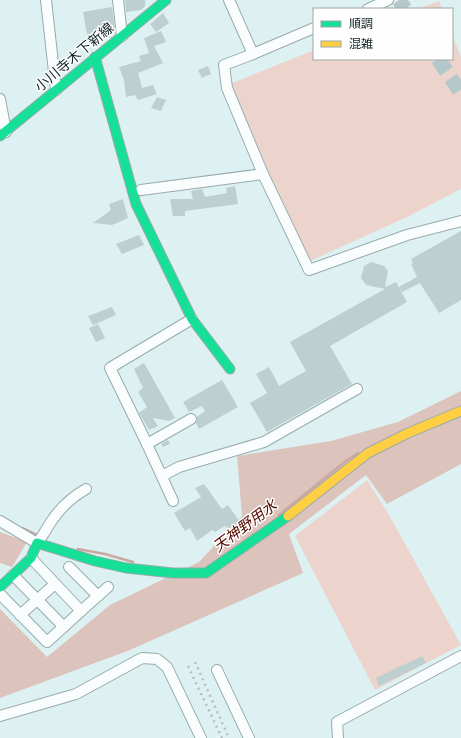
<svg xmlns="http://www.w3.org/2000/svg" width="461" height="738" viewBox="0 0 461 738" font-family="Mulish,'Noto Sans JP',sans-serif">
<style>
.green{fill:#ecd4cc}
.forest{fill:#dcc3bc}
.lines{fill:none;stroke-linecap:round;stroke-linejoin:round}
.stream{stroke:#cca89e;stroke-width:2.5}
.building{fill:#bdcfd0}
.primary-tunnel{stroke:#b4c8ca;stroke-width:15;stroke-dasharray:15 8;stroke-linecap:butt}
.street-casing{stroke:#99aaac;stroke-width:12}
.fast-casing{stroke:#99aaac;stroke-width:11}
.slow-casing{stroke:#99aaac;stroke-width:11}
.street{stroke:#fafdfd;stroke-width:10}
.fast{stroke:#16e098;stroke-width:9}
.slow{stroke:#ffcf43;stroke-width:9}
.rail{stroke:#b7bcbd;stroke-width:2.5;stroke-dasharray:2 4;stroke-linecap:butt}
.labels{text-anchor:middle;stroke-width:3;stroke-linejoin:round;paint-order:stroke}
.street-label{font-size:14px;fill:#112325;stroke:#fefefe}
.water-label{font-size:15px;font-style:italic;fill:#540b00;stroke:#fefefe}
</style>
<rect width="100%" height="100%" fill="#ddf1f3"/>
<g class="green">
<path d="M 439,1 L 442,9 L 418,9 Z"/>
<path d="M 452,34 L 461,57 L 461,189 L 407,217 L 308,262 L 230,84 L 314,50 L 314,59 L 452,59 Z"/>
<path d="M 367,480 L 389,515 L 461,645 L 375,690 L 295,536 Z"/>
</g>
<g class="forest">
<path d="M 461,391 L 461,464 L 387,504 L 366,475 L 289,534 L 303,573 L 130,650 L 0,698 L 0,609 L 47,657 L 110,605 L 199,562 L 242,516 L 237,456 L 331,441 L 398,422 Z"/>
<path d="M 0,532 L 27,542 L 12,567 L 0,563 Z"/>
</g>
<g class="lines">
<g class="stream">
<path d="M 279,515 L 347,460 L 358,453"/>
<path d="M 22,528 L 39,536"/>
<path d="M 78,549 L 105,554 L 133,562"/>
</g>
</g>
<g class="building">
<path d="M 125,0 L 145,0 L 145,6 L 141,10 L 126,12 Z"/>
<path d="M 112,7 L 115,30 L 97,31 L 99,44 L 89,45 L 83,12 Z"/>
<path d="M 163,13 L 169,23 L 156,32 L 150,24 Z"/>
<path d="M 161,31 L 166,42 L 154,46 L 163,63 L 138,73 L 142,88 L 153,85 L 157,94 L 138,100 L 135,95 L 126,97 L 124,80 L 119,67 L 141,61 L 139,56 L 149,53 L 144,38 Z"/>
<path d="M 208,66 L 211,74 L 202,78 L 198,70 Z"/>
<path d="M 157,97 L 166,100 L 161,111 L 151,108 Z"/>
<path d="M 235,186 L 238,204 L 185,211 L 185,216 L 173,216 L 170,199 L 193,199 L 191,191 L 202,189 L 205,197 L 227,193 L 226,188 Z"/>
<path d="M 123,199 L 128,218 L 112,225 L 93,223 L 111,210 L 109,204 Z"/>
<path d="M 461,231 L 461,300 L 439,313 L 420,283 L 402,292 L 399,287 L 417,277 L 411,264 L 413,263 L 411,259 Z"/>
<path d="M 139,235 L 144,245 L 122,254 L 116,244 Z"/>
<path d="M 371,262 L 384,266 L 388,271 L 385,287 L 396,282 L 407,302 L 330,346 L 352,384 L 267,432 L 250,403 L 267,393 L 256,374 L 269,367 L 279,386 L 306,371 L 290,342 L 385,289 L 366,285 L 361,278 L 364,266 Z"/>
<path d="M 112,307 L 116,315 L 93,325 L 88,316 Z"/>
<path d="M 98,324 L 105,338 L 96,342 L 89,328 Z"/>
<path d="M 144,363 L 175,418 L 169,421 L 153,418 L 158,426 L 149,430 L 139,413 L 147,407 L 138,392 L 143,388 L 134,369 Z"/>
<path d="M 222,380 L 238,407 L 199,429 L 196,423 L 197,417 L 205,411 L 202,406 L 189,412 L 183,402 Z"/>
<path d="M 168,440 L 170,444 L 163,447 L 161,444 Z"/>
<path d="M 204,484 L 222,509 L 228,505 L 240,522 L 228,529 L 225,526 L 215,532 L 212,530 L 197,541 L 190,528 L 185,531 L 174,513 L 201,497 L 195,488 Z"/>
<path d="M 422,656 L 426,663 L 379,686 L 376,678 Z"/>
</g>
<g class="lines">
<g class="primary-tunnel">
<path d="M 399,0 L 405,9"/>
<path d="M 438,59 L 461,93"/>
</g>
<g class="street-casing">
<g id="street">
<path d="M 46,0 L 56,90"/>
<path d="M 118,0 L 122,36"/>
<path d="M 229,0 L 253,54 L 314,28"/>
<path d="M 368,9 L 388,0"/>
<path d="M 253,54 L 224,65 L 227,88 L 263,174 L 309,270 L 407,235 L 461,221"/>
<path d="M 0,99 L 6,132"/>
<path d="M 141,190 L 263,174"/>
<path d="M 191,419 L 147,444 L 110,368 L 192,319"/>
<path d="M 147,444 L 173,501"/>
<path d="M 162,476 L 179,467 L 264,442 L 357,389"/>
<path d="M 0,521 L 37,543 C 44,535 47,527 53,519 C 62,506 72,497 86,489"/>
<path d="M 69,567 L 98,596"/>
<path d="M 13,575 L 64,627"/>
<path d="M 0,594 L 47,642 L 81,611 L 31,558"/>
<path d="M 81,611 L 108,587"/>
<path d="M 20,615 L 55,584"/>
<path d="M 217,670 L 249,738"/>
<path d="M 0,716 L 76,694 L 142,658 L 157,659 L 167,667 L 201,738"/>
<path d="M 338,738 L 337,722 L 461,656"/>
</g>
</g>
<g class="fast-casing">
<g id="fast">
<path d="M 95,57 L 136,204 L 192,319 L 230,369"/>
<path d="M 0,136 L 166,0"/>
<path d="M 0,587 L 31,558 L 37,543 L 95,561 L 126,568 L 173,573 L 206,573 L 288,516"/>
</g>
</g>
<g class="slow-casing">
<path id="slow" d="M 288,516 L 368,453 L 408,433 L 461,411"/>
</g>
<use href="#street" class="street"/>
<use href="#fast" class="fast"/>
<use href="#slow" class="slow"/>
<g class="rail">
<path d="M 195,662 L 229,738"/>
<path d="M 188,666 L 222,738"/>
</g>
</g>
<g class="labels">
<g class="street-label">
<text transform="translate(74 57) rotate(-40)" y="5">小川寺木下新線</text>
</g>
<g class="water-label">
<text transform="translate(245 526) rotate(-37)" y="5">天神野用水</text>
</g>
</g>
<rect x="313" y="8" width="140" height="52" fill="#fefefe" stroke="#9fa6a7"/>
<rect x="321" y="21" width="20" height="6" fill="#16e098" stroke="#9fa6a7"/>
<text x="349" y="28" font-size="12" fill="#112325">順調</text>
<rect x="321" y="41" width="20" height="6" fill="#ffcf43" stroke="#9fa6a7"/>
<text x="349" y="48" font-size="12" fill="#112325">混雑</text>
</svg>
